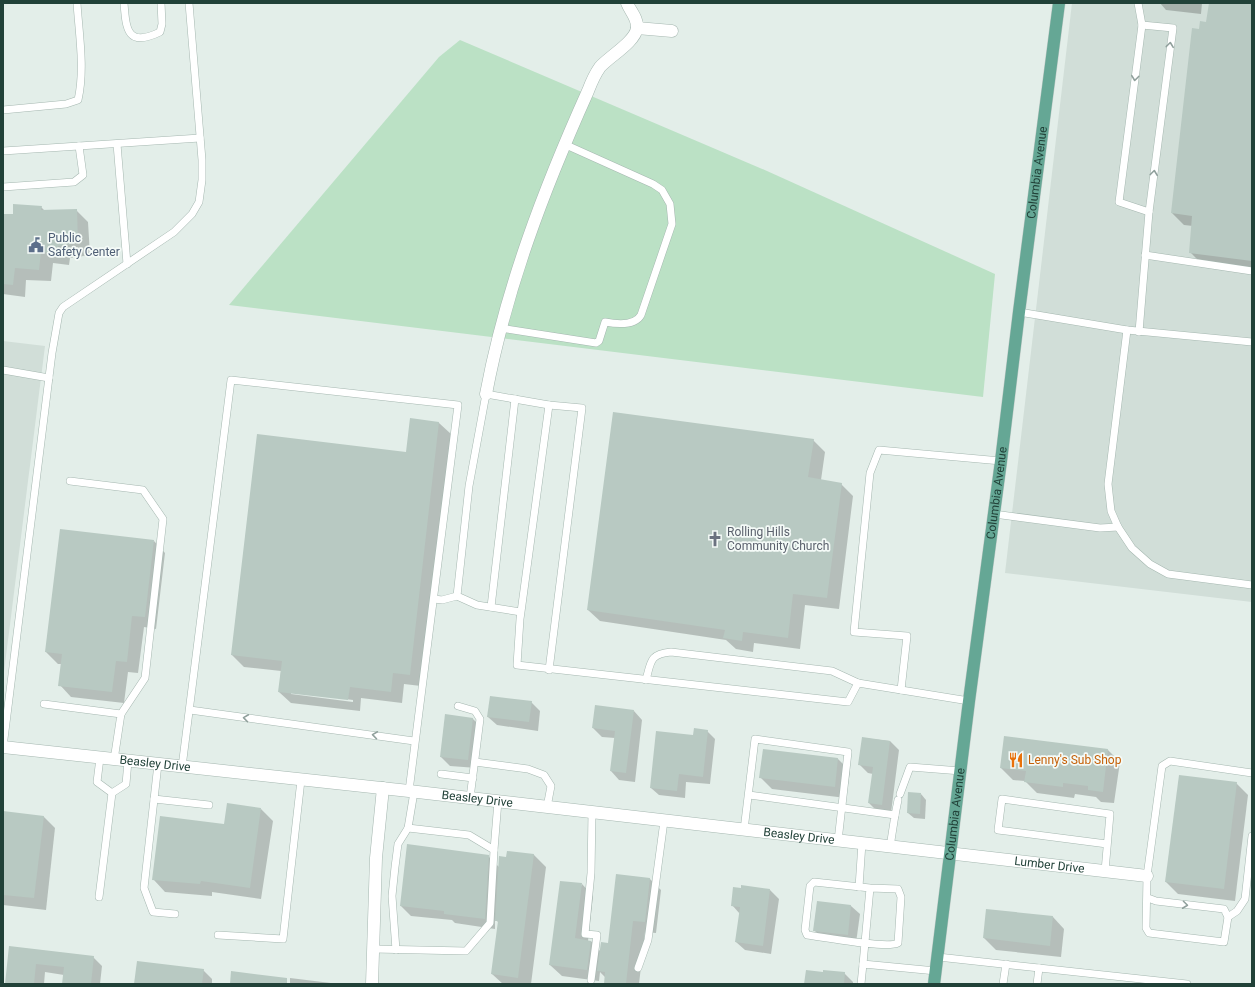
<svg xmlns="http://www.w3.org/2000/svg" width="1255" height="987" viewBox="0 0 1255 987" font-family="Roboto,sans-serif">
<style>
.built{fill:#d1ded8}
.green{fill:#bbe1c5}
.shadow{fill:#0003;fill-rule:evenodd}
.building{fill:#b8c9c2}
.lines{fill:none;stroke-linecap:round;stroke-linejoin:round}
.service-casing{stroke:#a5b7b0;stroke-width:8}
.minor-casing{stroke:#a5b7b0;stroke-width:13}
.primary-casing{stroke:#c1cac7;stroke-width:13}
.service{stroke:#fff;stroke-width:7}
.minor{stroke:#fff;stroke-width:12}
.primary{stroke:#65a795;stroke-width:12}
.oneway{stroke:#90a09c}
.labels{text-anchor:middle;stroke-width:3.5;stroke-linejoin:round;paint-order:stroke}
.street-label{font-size:12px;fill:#214138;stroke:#f4faf7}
.service-label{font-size:12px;fill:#4e5e75;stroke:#f4faf7;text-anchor:start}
.worship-label{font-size:12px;fill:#5b616d;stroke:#f4faf7;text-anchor:start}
.food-label{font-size:12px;fill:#c56008;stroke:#f4faf7;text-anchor:start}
</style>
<rect width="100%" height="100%" fill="#e3eee9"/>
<g class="built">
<path d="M 1072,3 L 1252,3 L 1252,602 L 1005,573 Z"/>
<path d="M 3,341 L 45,346 L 3,680 Z"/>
</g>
<path class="green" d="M 460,40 L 767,171 L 995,274 L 983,397 L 229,305 L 439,57 Z"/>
<g class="shadow">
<path d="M 1160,3 L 1202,3 L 1201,14 L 1166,10 Z"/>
<path d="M 1210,3 L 1252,3 L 1252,271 L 1202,264 L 1190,252 L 1193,226 L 1184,225 L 1172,213 L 1199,30 L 1207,23 Z"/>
<path d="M 41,207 L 45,211 L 76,210 L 88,222 L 90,255 L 70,258 L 69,265 L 53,263 L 51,281 L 26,280 L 25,297 L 3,294 L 3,216 L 13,215 Z"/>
<path d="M 411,419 L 439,423 L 451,434 L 421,686 L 404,684 L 402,703 L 361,698 L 360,711 L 291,703 L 279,692 L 281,671 L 244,667 L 232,655 L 407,453 ZM 291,692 L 353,700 L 353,702 L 291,694 Z"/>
<path d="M 813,440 L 825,452 L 821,480 L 841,484 L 853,496 L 839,609 L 805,605 L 800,649 L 754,643 L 753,652 L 736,649 L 726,640 L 600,621 L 588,610 Z"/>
<path d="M 154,541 L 165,553 L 156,629 L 144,627 L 138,673 L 128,672 L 124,703 L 71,697 L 60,685 L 62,664 L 58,664 L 46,652 Z"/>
<path d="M 531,702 L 540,711 L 538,731 L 497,725 L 488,717 Z"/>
<path d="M 634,711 L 642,720 L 635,782 L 619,780 L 611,771 L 615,738 L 602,737 L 593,728 Z"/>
<path d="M 472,718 L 481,727 L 477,768 L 450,766 L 441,757 Z"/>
<path d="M 707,731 L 715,739 L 710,784 L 686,782 L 685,798 L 659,795 L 651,788 L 694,736 Z"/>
<path d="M 863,738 L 890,741 L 899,750 L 891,813 L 878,812 L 869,803 L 873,774 L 868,773 L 859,764 Z"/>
<path d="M 1108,750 L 1120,762 L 1114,803 L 1101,802 L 1096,797 L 1075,794 L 1074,798 L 1037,793 L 1025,781 L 1013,780 L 1001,768 Z"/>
<path d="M 838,759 L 850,771 L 846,798 L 772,789 L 760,777 Z"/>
<path d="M 1236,783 L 1248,795 L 1235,901 L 1178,894 L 1166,882 Z"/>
<path d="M 921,794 L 926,800 L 925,819 L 914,818 L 908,813 Z"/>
<path d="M 261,809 L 273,821 L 261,899 L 212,892 L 212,896 L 165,892 L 154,880 Z"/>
<path d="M 3,812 L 44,817 L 55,828 L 46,910 L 3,905 Z"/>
<path d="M 534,855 L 546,867 L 531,984 L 503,984 L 492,974 L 499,923 L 495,919 L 495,929 L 455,923 L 452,920 L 411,916 L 401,906 L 488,856 L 499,867 L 507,858 Z"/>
<path d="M 649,878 L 661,890 L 656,933 L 645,932 L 639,984 L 605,984 L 605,977 L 600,972 L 599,981 L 562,976 L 550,965 L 582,884 L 593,896 L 588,941 L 591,941 L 601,952 L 609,944 Z"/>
<path d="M 770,890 L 779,899 L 771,954 L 745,950 L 736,942 L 740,914 L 732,905 Z"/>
<path d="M 818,902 L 851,906 L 860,914 L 856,943 L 823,939 L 814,930 Z"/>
<path d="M 1053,917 L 1064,929 L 1061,957 L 996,950 L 984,938 Z"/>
<path d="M 10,947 L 93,957 L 102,966 L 100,984 L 63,984 L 64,975 L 45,972 L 44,984 L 6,984 Z"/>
<path d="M 203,970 L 212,979 L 212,984 L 135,984 Z"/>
<path d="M 844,973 L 853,982 L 853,984 L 805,984 Z"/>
<path d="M 290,978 L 339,984 L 290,984 Z"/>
</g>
<g class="building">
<path d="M 1209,3 L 1252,3 L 1252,261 L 1189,253 L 1192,216 L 1171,213 L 1192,28 L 1199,29 L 1200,21 L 1206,22 Z"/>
<path d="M 13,204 L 42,206 L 41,210 L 77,209 L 78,243 L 58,246 L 58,253 L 41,252 L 39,270 L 15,268 L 13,285 L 3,284 L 3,214 L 13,214 Z"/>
<path d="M 613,412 L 814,439 L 808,477 L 842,483 L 827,598 L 793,594 L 788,638 L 743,632 L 742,641 L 723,638 L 725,630 L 587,610 Z"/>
<path d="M 410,418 L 439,422 L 410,675 L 393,673 L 391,692 L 350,687 L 348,700 L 278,692 L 282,661 L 231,655 L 257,434 L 406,452 Z"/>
<path d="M 60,529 L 154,540 L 145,617 L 132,616 L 127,662 L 116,661 L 112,692 L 58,686 L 62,654 L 45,652 Z"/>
<path d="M 490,696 L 532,701 L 529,722 L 487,717 Z"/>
<path d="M 595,705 L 634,710 L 626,773 L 610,771 L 615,731 L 592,728 Z"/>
<path d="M 445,714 L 473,718 L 468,760 L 440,757 Z"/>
<path d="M 694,728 L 708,730 L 703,777 L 679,774 L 677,791 L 650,788 L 656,731 L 693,735 Z"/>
<path d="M 1004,736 L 1108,749 L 1103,792 L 1088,790 L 1088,786 L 1063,783 L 1063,787 L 1024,782 L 1026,771 L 1000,768 Z"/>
<path d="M 862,737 L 890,741 L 882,805 L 868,803 L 873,767 L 858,765 Z"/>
<path d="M 763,749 L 838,758 L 835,787 L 759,778 Z"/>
<path d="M 1179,775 L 1237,782 L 1224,889 L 1165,882 Z"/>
<path d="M 908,792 L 921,793 L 920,814 L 907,813 Z"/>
<path d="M 227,803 L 261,808 L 250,888 L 201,881 L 200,884 L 152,880 L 160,816 L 224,824 Z"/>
<path d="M 3,811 L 44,816 L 34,898 L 3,895 Z"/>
<path d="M 407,844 L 489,855 L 485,919 L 444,914 L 444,911 L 400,906 Z"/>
<path d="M 507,851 L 534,854 L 518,978 L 491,974 L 498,921 L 495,921 L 499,856 L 506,857 Z"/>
<path d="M 616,874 L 650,878 L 645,922 L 633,921 L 626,984 L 604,984 L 605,972 L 597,971 L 601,942 L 608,943 Z"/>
<path d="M 560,881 L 582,883 L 575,938 L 591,941 L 587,970 L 549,965 Z"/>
<path d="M 741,885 L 770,889 L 763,946 L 735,942 L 740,907 L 731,906 L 733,887 L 741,888 Z"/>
<path d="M 817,901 L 851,905 L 848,935 L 813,931 Z"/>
<path d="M 986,909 L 1053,916 L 1050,946 L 983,938 Z"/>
<path d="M 9,946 L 94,956 L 91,984 L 62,984 L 64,967 L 36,964 L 34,984 L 5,984 Z"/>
<path d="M 137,961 L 204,969 L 202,984 L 134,984 Z"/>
<path d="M 806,970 L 823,972 L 823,970 L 845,972 L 844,984 L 804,984 Z"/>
<path d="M 231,971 L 287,978 L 287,984 L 230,984 Z"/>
</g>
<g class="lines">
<g class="service-casing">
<g id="service">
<path d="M 124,3 C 126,29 127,48 160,32 L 162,24 L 161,3"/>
<path d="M 1138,3 L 1142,25 L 1119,202 L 1149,212"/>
<path d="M 3,110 L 66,104 L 78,100 C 85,69 79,34 77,3"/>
<path d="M 117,144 L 127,264"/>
<path d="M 3,151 L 200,138"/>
<path d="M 3,187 L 74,182 L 83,175 L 79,146"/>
<path d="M 1145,255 L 1252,271"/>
<path d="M 1019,312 L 1127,330 L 1252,342"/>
<path d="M 500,328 L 596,343 L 599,341 L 605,322 C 616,324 635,326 641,315 L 672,224 L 670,204 L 662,190 L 653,184 L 564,144"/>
<path d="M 1127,330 L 1108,484 L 1111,511 L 1118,527 L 1132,548 L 1150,564 L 1168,574 L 1252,585"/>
<path d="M 1139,332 L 1149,212 L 1173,28 L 1142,25"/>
<path d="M 3,370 L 49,378"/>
<path d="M 70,481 L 143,490 L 163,519 L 145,678 L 121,714"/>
<path d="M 994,514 L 1100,528 L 1118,527"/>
<path d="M 434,599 L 442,600 L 457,596"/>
<path d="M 491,607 L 515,399"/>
<path d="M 521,612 L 477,605 L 457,596 L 469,486 L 486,394 L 549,405 L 521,612 L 520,619 L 517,665 L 848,702 L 858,683 L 969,701"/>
<path d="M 549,670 L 582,408 L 549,405"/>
<path d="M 646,680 C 651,661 650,654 671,652 L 832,671 L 858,683"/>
<path d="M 901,690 L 907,636 L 854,632 L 870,473 L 879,450 L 1001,461"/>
<path d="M 44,704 L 121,714 L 114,760"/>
<path d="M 458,706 L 475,711 L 480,719 L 470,798"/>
<path d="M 190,710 L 414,741"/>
<path d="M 3,747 L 52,353 L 59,313 L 63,307 L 174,232 L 192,214 L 199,202 L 202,180 L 202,160 L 189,3"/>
<path d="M 100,758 L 97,782 L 112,793 L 126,784 L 128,761"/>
<path d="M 475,762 L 528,769 L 544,775 L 551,786 L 547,807"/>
<path d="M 158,764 L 144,888 L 153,912 L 175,914"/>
<path d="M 182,767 L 231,380 L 458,405 L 409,791"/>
<path d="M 441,774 L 473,778"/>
<path d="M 900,794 L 910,767 L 961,771"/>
<path d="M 749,795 L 895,815 L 890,847"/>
<path d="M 154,799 L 209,805"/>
<path d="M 895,815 L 898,800"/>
<path d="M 744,830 L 755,739 L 848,752 L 838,841"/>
<path d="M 494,850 L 498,801"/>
<path d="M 1105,871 L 1110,814 L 1002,799 L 998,830 L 1107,844"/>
<path d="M 859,887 L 862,843"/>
<path d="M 99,897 L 112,793"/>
<path d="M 1148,898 L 1156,901 L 1224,909 L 1228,917 L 1224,942 L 1149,933 L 1146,928 L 1147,876 L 1162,766 L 1170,761 L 1252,773"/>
<path d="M 1228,917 L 1237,911 L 1245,899 L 1252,836"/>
<path d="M 218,935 L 283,939 L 301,780"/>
<path d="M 374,949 L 466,951 L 490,923 L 494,850 L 469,835 L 408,828 L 414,792"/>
<path d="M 396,950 L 392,896 L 395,867 L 398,844 L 408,828"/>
<path d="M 938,957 L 1187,984"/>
<path d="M 863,964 L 870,888 L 814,882 L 810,886 L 805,930 L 807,935 C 823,937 887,949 898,943 L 901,897 L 898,889 L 870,888"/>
<path d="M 638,968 L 648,940 L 664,821"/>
<path d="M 591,980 L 597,935 L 585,934 L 591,873 L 592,812"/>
<path d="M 861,984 L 863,964 L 936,971"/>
<path d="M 1003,984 L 1006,964"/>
<path d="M 1037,984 L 1039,968"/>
</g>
</g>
<g class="minor-casing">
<g id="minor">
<path d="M 637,28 L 672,31"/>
<path d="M 486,394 C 506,288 544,189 588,91 C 591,83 595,74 600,67 C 610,56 635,42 637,28 C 638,18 630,11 627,3"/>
<path id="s1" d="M 3,747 L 409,791 L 1147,876"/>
<path d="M 372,984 L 376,858 L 383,788"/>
</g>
</g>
<g class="primary-casing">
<g id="primary">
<path id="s2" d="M 934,984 L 969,701 L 1001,461 L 1019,312 L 1059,3"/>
</g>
</g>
<use href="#service" class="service"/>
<use href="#minor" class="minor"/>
<use href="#primary" class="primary"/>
</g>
<defs><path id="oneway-chevron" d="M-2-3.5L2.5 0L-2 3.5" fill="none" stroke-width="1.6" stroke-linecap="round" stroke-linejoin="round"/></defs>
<g class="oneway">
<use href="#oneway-chevron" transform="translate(1170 45) rotate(-83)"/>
<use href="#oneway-chevron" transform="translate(1135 78) rotate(97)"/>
<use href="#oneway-chevron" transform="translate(1154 173) rotate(-83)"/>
<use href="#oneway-chevron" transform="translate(246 718) rotate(-172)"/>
<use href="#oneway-chevron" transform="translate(375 735) rotate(-172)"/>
<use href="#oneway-chevron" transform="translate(1185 905) rotate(7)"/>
</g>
<defs>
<g id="civic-bare" transform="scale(1.2)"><path d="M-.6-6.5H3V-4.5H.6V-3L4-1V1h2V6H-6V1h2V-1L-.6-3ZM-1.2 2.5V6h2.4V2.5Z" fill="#5c6f8a" stroke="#f4faf7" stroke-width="2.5" paint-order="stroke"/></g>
<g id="church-bare" transform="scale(1.2)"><path d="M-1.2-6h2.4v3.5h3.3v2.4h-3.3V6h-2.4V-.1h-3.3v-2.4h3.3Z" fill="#6b7280" stroke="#f4faf7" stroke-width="2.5" paint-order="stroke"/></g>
<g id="restaurant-bare" transform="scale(1.2)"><path d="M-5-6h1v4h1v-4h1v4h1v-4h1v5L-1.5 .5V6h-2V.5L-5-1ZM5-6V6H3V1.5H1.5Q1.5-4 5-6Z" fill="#e8710a" stroke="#f4faf7" stroke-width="2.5" paint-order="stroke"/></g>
</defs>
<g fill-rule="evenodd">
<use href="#civic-bare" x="36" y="245"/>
<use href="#church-bare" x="715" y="539"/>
<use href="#restaurant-bare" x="1016" y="760"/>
</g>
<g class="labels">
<g class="street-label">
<text dy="4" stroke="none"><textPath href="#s2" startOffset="818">Columbia Avenue</textPath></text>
<text dy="4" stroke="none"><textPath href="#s2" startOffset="495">Columbia Avenue</textPath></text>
<text dy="4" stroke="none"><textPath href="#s1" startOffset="153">Beasley Drive</textPath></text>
<text dy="4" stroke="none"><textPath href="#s1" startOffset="477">Beasley Drive</textPath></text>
<text dy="4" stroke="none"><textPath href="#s2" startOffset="171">Columbia Avenue</textPath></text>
<text dy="4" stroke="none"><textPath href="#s1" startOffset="801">Beasley Drive</textPath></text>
<text dy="4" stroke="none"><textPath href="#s1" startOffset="1053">Lumber Drive</textPath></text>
</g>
<g class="service-label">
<text x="48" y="242">Public<tspan x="48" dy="14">Safety Center</tspan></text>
</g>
<g class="worship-label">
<text x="727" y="536">Rolling Hills<tspan x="727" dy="14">Community Church</tspan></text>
</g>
<g class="food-label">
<text x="1028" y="764">Lenny's Sub Shop</text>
</g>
</g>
<rect width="1255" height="987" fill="none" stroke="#214138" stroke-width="8"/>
</svg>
